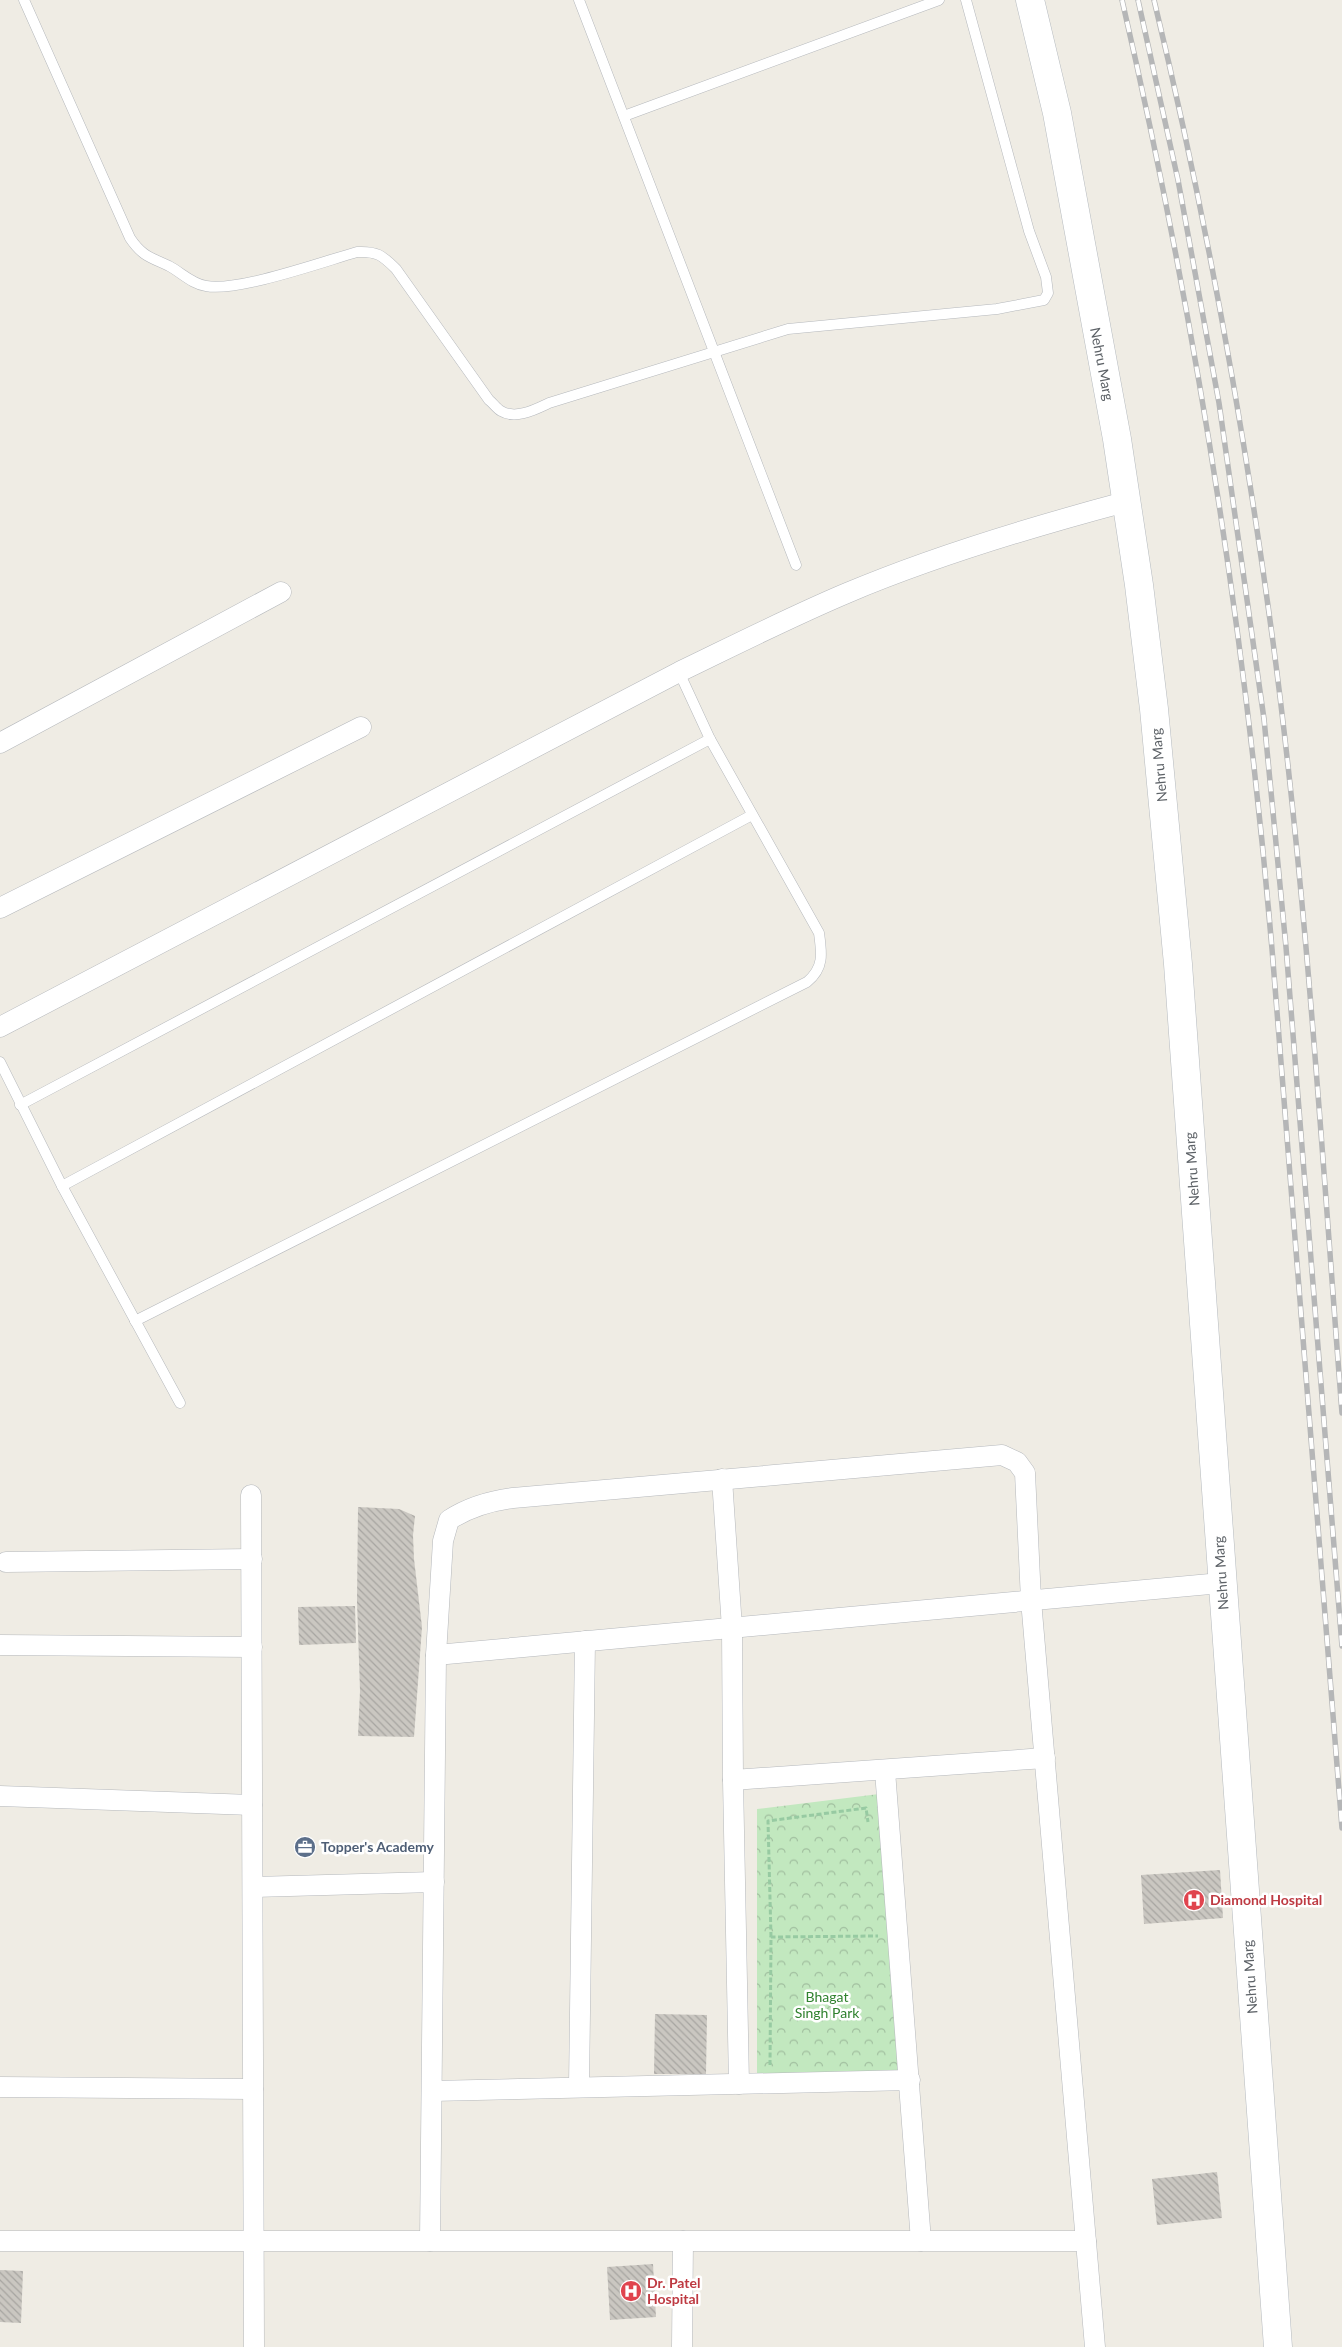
<svg xmlns="http://www.w3.org/2000/svg" width="1342" height="2347" viewBox="0 0 1342 2347" font-family="Lato,sans-serif">
<style>
.park{fill:url(#park-crowns)}
.building{fill:url(#building-back-hatch)}
.lines{fill:none;stroke-linecap:round;stroke-linejoin:round}
.lane-casing{stroke:#b5b8bc;stroke-width:11}
.street-casing{stroke:#b5b8bc;stroke-width:21}
.secondary-casing{stroke:#b5babf;stroke-width:29}
.path{stroke:#97caa2;stroke-width:3;stroke-dasharray:5 2.5;stroke-linecap:butt}
.lane{stroke:#fff;stroke-width:10}
.street{stroke:#fff;stroke-width:20}
.secondary{stroke:#fff;stroke-width:28}
.rail-casing{stroke:#b5b6b7;stroke-width:5.5}
.rail{stroke:#fff;stroke-width:4;stroke-dasharray:11;stroke-linecap:butt}
.labels{text-anchor:middle;stroke-width:5;stroke-linejoin:round;paint-order:stroke}
.street-label{font-size:14px;fill:#5c6166;stroke:#fff}
.service-label{font-size:14px;font-weight:bold;fill:#4e5e75;stroke:#fff;text-anchor:start}
.health-label{font-size:14px;font-weight:bold;fill:#be3a42;stroke:#fff;text-anchor:start}
.park-label{font-size:14px;fill:#30822f;stroke:#fff}
</style>
<defs>
<pattern id="park-crowns" width="20" height="18" patternUnits="userSpaceOnUse" patternTransform="scale(1.25)"><rect width="20" height="18" fill="#c2e8bf"/><path d="M2 6a3 3 0 1 1 6 0M12 15a3 3 0 1 1 6 0" fill="none" stroke="#a1bf9f"/></pattern>
<pattern id="building-back-hatch" width="6" height="6" patternUnits="userSpaceOnUse" patternTransform="scale(1.25)"><rect width="6" height="6" fill="#cac7c1"/><path d="M-1 5l2 2M0 0l6 6M5-1l2 2" fill="none" stroke="#a7a5a1"/></pattern>
</defs>
<rect width="100%" height="100%" fill="#efece4"/>
<path class="park" d="M 879,1794 L 902,2073 L 757,2077 L 757,1809 Z"/>
<g class="building">
<path d="M 358,1507 L 399,1509 L 415,1516 L 413,1535 L 414,1559 L 422,1627 L 414,1737 L 358,1736 L 360,1691 L 357,1601 Z"/>
<path d="M 355,1606 L 356,1643 L 299,1645 L 298,1607 Z"/>
<path d="M 1220,1870 L 1223,1918 L 1144,1924 L 1141,1875 Z"/>
<path d="M 655,2014 L 707,2015 L 706,2074 L 654,2074 Z"/>
<path d="M 1217,2172 L 1222,2218 L 1157,2225 L 1152,2179 Z"/>
<path d="M 653,2264 L 656,2317 L 610,2320 L 607,2267 Z"/>
<path d="M 0,2270 L 23,2271 L 21,2323 L 0,2322 Z"/>
</g>
<g class="lines">
<g class="lane-casing">
<g id="lane">
<path d="M 24,0 L 130,238 C 142,256 150,257 169,266 C 182,273 192,284 206,286 C 238,292 322,262 357,252 C 377,251 382,255 396,269 L 489,400 C 493,403 497,409 501,411 C 516,420 536,409 549,403 L 788,329 L 997,309 L 1044,300 L 1048,293 L 1046,277 L 1029,231 L 966,0"/>
<path d="M 579,0 L 796,565"/>
<path d="M 624,116 L 939,0"/>
<path d="M 0,1062 L 62,1186 L 180,1403"/>
<path d="M 20,1105 L 710,739"/>
<path d="M 62,1186 L 752,815"/>
<path d="M 135,1321 L 807,982 C 824,968 822,954 819,933 L 710,739 L 679,672"/>
</g>
</g>
<g class="street-casing">
<g id="street">
<path d="M 0,743 L 281,592"/>
<path d="M 0,908 L 361,727"/>
<path d="M 0,1027 L 679,672 C 735,645 790,617 847,593 C 937,555 1031,527 1125,502"/>
<path d="M 722,1479 L 732,1628 L 733,1780 L 739,2084"/>
<path d="M 251,1495 L 254,2347"/>
<path d="M 6,1562 L 252,1559"/>
<path d="M 0,1645 L 252,1647"/>
<path d="M 436,1655 L 1221,1583"/>
<path d="M 885,1771 L 921,2241"/>
<path d="M 733,1780 L 1045,1758"/>
<path d="M 0,1796 L 252,1805"/>
<path d="M 253,1887 L 434,1882"/>
<path d="M 0,2087 L 253,2089"/>
<path d="M 579,2087 L 585,1641"/>
<path d="M 432,2091 L 910,2080"/>
<path d="M 0,2241 L 1086,2241"/>
<path d="M 430,2241 L 436,1655 L 443,1541 L 449,1520 C 469,1507 489,1501 513,1498 L 1002,1455 L 1017,1462 L 1025,1473 L 1031,1600 L 1095,2347"/>
<path d="M 682,2347 L 683,2241"/>
</g>
</g>
<g class="secondary-casing">
<path id="secondary" d="M 1030,0 L 1057,113 L 1117,439 L 1139,585 L 1154,709 L 1178,964 L 1278,2347"/>
</g>
<g class="path">
<path d="M 771,1937 L 768,1821 L 866,1808 L 868,1822"/>
<path d="M 770,2065 L 771,1937 L 878,1936"/>
</g>
<use href="#lane" class="lane"/>
<use href="#street" class="street"/>
<use href="#secondary" class="secondary"/>
<g class="rail-casing">
<g id="rail">
<path d="M 1122,0 C 1194,312 1245,629 1272,949 L 1342,1828"/>
<path d="M 1138,0 L 1178,180 L 1219,403 L 1264,719 L 1286,947 L 1342,1646"/>
<path d="M 1154,0 C 1205,211 1244,426 1273,642 C 1307,898 1322,1156 1342,1413"/>
</g>
</g>
<use href="#rail" class="rail"/>
</g>
<defs>
<g id="office-disc" transform="scale(1.125)"><circle r="9.5" fill="#5c6f8a" stroke="#fff"/><path d="M-6-3h4V-5.5h4V-3h4V5H-6ZM-1-4.5V-3h2v-1.5ZM-6 0V1H6V0Z" fill="#fff"/></g>
<g id="hospital-disc" transform="scale(1.125)"><circle r="9.5" fill="#e0444e" stroke="#fff"/><path d="M-5-5h3v3.5h4V-5h3V5h-3V1.5h-4V5h-3Z" fill="#fff"/></g>
</defs>
<g fill-rule="evenodd">
<use href="#office-disc" x="305" y="1847"/>
<use href="#hospital-disc" x="1194" y="1900"/>
<use href="#hospital-disc" x="631" y="2291"/>
</g>
<g class="labels">
<g class="street-label">
<text transform="translate(1102 364) rotate(79)" y="5">Nehru Marg</text>
<text transform="translate(1159 765) rotate(-95)" y="5">Nehru Marg</text>
<text transform="translate(1192 1169) rotate(-94)" y="5">Nehru Marg</text>
<text transform="translate(1221 1573) rotate(-94)" y="5">Nehru Marg</text>
<text transform="translate(1250 1977) rotate(-94)" y="5">Nehru Marg</text>
</g>
<g class="service-label">
<text x="321" y="1852">Topper's Academy</text>
</g>
<g class="health-label">
<text x="1210" y="1905">Diamond Hospital</text>
<text x="647" y="2288">Dr. Patel<tspan x="647" dy="16">Hospital</tspan></text>
</g>
<g class="park-label">
<text x="827" y="2002">Bhagat<tspan x="827" dy="16">Singh Park</tspan></text>
</g>
</g>
</svg>
